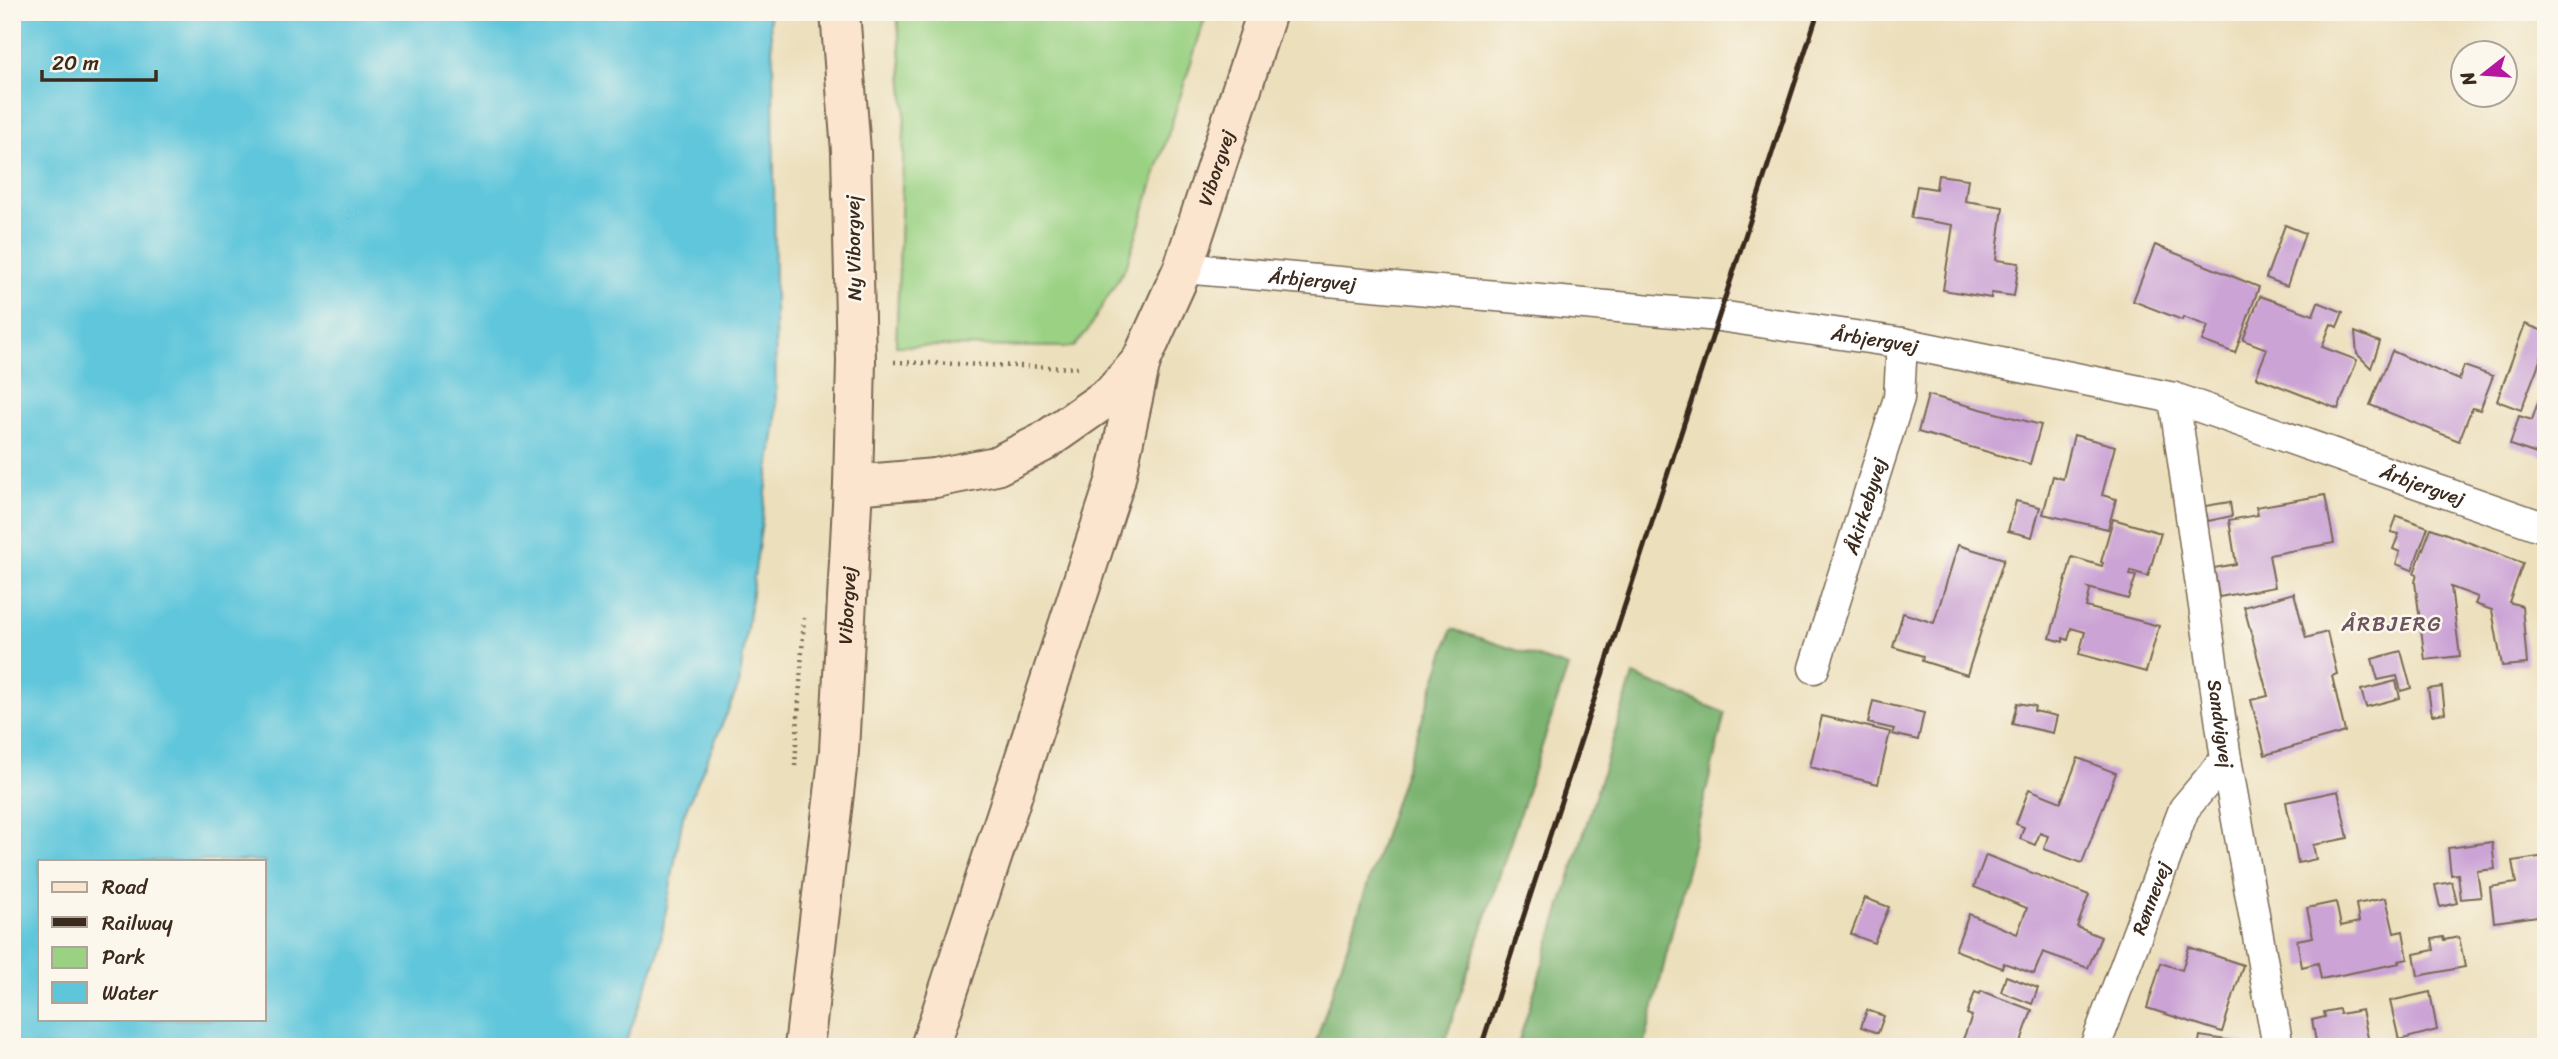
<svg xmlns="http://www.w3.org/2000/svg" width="2558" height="1059" viewBox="0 0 2558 1059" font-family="Sriracha,sans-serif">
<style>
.green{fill:#9ad183;stroke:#6a7e50;stroke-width:2}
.forest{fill:#7bb371;stroke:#5b6e48;stroke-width:2}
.water{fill:#5ec6db;stroke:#4c787c;stroke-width:2;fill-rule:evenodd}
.building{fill:#cba3d5}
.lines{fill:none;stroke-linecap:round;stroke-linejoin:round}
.street-casing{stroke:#796955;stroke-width:33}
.secondary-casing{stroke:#796955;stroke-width:42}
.path{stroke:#796955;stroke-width:4.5;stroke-dasharray:2 5;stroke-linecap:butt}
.street{stroke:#fff;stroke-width:30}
.secondary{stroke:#fbe5cf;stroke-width:38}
.rail{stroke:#3b2a1e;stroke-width:5}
.labels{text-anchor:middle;stroke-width:5;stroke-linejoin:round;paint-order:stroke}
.street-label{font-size:19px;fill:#3b2a1e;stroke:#fbf7ec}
.neighbourhood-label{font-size:21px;letter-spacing:2px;fill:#6d545e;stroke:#fbf7ec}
</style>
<rect width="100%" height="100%" fill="#fbf7ec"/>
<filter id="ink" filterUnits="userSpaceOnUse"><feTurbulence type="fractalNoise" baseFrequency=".0143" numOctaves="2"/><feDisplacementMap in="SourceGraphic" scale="14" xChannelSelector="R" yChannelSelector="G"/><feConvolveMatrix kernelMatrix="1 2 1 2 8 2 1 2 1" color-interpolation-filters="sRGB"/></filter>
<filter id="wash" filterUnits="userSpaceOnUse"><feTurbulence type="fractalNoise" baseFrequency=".00686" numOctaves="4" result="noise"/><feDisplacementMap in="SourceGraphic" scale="28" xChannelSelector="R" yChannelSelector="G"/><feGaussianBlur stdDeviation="1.57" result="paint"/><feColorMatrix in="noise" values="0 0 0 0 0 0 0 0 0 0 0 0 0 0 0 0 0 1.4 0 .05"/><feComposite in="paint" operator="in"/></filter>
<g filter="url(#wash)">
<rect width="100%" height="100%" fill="#ecdfbc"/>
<path class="green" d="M 897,12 L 1207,12 L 1127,264 L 1088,330 L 1074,347 L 896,346 L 905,108 Z"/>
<g class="forest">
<path d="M 1452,629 L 1568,667 L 1443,1047 L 1314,1047 Z"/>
<path d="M 1633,675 L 1725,713 L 1644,1047 L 1517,1047 Z"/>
</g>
<path class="water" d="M 12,12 L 769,12 L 773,61 L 776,421 L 739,685 L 683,816 L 658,955 L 624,1047 L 12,1047 ZM 40,861 L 264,861 L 264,1019 L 40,1019 Z"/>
<g id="blocks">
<g class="building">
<path d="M 1938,175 L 1968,179 L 1965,201 L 2003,207 L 1996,260 L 2019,263 L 2014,296 L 1991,293 L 1991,298 L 1943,290 L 1953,225 L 1911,218 L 1917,186 L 1936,189 Z"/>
<path d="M 2285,225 L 2305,233 L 2287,286 L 2266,278 Z"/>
<path d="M 2155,245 L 2259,287 L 2235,353 L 2202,341 L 2208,326 L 2183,317 L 2182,320 L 2133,301 Z"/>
<path d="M 2260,296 L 2313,315 L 2318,302 L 2343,312 L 2337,327 L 2331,324 L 2322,347 L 2357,360 L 2338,409 L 2256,377 L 2267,349 L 2243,340 Z"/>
<path d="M 2525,324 L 2546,332 L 2546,345 L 2521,410 L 2497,401 Z"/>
<path d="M 2355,332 L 2380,342 L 2371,368 L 2357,354 Z"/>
<path d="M 2392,351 L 2459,380 L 2464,366 L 2493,376 L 2480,410 L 2472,408 L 2459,441 L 2370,405 Z"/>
<path d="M 2543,387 L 2546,388 L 2546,457 L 2510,445 L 2519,416 L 2532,420 Z"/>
<path d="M 1928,395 L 2041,425 L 2030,464 L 1918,432 Z"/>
<path d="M 2074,435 L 2115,446 L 2102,495 L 2116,499 L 2108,529 L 2043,514 L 2053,476 L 2063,479 Z"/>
<path d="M 2325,495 L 2334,543 L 2269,555 L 2275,587 L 2219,597 L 2214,568 L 2236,564 L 2229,520 L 2258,515 L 2256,507 Z"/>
<path d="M 2016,501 L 2040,507 L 2032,537 L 2008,531 Z"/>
<path d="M 2230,502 L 2232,516 L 2208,521 L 2205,506 Z"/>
<path d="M 2397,516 L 2428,527 L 2412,570 L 2396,564 L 2400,552 L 2393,549 L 2399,534 L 2391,532 Z"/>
<path d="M 2113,519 L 2161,533 L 2148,576 L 2131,571 L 2130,575 L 2136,576 L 2128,599 L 2088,588 L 2090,591 L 2086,607 L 2159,626 L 2146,672 L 2079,654 L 2085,632 L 2071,628 L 2068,640 L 2063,638 L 2063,642 L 2050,638 L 2072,557 L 2102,566 L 2103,563 L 2101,562 Z"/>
<path d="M 2431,528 L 2523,563 L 2509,602 L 2522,606 L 2527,664 L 2502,666 L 2492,610 L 2475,604 L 2478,597 L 2451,587 L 2460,656 L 2425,660 L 2415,582 L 2417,574 L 2414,573 Z"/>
<path d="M 1958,545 L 2004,559 L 1967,675 L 1922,661 L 1923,656 L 1893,647 L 1903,613 L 1934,623 Z"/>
<path d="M 2294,593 L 2306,638 L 2327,632 L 2337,674 L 2332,676 L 2345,732 L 2265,755 L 2251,700 L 2268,696 L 2244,607 Z"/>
<path d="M 2401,651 L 2411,688 L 2401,691 L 2397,676 L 2378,680 L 2372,659 Z"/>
<path d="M 2396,681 L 2400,698 L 2366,707 L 2361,690 Z"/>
<path d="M 2442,687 L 2445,713 L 2432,715 L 2428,689 Z"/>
<path d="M 1873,701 L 1924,713 L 1918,740 L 1892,734 L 1894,729 L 1868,723 Z"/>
<path d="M 2017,703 L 2035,706 L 2034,711 L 2057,716 L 2053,733 L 2012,724 Z"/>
<path d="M 1822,716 L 1890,732 L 1878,784 L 1810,767 Z"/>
<path d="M 2078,758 L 2116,773 L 2082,863 L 2044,849 L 2048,836 L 2040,833 L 2035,845 L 2020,839 L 2024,827 L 2016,824 L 2029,789 L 2061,802 Z"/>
<path d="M 2338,791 L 2348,838 L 2313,845 L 2316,859 L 2298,863 L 2286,802 Z"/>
<path d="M 2492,842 L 2495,869 L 2477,871 L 2481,897 L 2461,899 L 2458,874 L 2451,875 L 2448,848 Z"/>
<path d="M 1986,855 L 2089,895 L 2077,927 L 2101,937 L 2088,968 L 2043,952 L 2034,974 L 2004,963 L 2002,968 L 1955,950 L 1969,914 L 2017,934 L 2027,908 L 1974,887 Z"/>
<path d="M 2546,856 L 2546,915 L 2494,922 L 2490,887 L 2516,883 L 2512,861 Z"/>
<path d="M 2452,882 L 2457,903 L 2440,907 L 2435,885 Z"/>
<path d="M 1865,898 L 1889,907 L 1874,943 L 1851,934 Z"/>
<path d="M 2386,898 L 2394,933 L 2403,931 L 2408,959 L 2399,961 L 2400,963 L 2321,979 L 2318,963 L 2302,967 L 2297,940 L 2313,937 L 2307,908 L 2336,902 L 2341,926 L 2359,922 L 2356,904 Z"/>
<path d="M 2443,937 L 2444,940 L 2459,937 L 2465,967 L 2418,976 L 2414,954 L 2434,950 L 2432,939 Z"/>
<path d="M 2189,947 L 2243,965 L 2222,1032 L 2147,1008 L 2161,963 L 2182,970 Z"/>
<path d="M 2006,976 L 2038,988 L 2032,1004 L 2001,992 Z"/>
<path d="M 1981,991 L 2032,1010 L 2019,1047 L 1960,1047 L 1972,1016 L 1967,1014 L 1975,992 L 1980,994 Z"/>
<path d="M 2430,992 L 2437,1030 L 2399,1040 L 2390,1001 Z"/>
<path d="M 2339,1009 L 2340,1014 L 2362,1010 L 2370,1047 L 2317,1047 L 2312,1020 L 2325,1017 L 2324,1012 Z"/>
<path d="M 1867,1010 L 1884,1016 L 1878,1033 L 1861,1027 Z"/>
<path d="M 2200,1036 L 2245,1043 L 2244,1047 L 2198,1047 Z"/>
</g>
</g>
</g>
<g filter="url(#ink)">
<use href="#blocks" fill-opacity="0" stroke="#796955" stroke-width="2"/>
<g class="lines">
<g class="street-casing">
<g id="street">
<path id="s1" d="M 1183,268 L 1719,316 L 1902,343 L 2174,398 L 2546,528"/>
<path id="s2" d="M 2174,398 L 2226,759 L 2278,1047"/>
<path id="s3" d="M 1814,668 L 1899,398 L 1902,343"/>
<path id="s4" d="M 2095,1047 L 2184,809 L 2226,759"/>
</g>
</g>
<g class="secondary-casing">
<g id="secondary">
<path d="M 853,485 L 935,478 L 996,466 L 1042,443 L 1112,394 L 1141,361"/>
<path id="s5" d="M 804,1047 L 839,751 L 853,485 L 856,361 L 851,151 L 840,12"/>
<path id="s6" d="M 930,1047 L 1115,482 L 1141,361 L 1183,268 L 1267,12"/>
</g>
</g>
<g class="path">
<path d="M 894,362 L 1081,368"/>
<path d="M 795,766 L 804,618"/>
</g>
<use href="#street" class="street"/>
<use href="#secondary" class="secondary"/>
<path class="rail" d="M 1481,1047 L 1818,12"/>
</g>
</g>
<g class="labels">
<g class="street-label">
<text dy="7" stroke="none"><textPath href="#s6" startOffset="926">Viborgvej</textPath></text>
<text transform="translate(853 248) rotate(-91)" y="7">Ny Viborgvej</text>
<text dy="7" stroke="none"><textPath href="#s1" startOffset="130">Årbjergvej</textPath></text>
<text dy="7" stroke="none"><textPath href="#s1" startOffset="696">Årbjergvej</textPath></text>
<text dy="7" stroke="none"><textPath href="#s1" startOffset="1264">Årbjergvej</textPath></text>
<text dy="7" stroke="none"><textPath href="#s3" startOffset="170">Åkirkebyvej</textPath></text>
<text dy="7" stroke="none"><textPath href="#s5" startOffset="444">Viborgvej</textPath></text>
<text dy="7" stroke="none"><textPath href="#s2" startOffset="329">Sandvigvej</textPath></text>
<text dy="7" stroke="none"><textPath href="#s4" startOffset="159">Rønnevej</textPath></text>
</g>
<g class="neighbourhood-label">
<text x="2392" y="631">ÅRBJERG</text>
</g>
</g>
<rect width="2558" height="1059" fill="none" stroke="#fbf7ec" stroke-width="42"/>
<rect x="38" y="860" width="228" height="161" fill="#fbf7ec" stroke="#aea59a" stroke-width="2"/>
<rect x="52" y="882" width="35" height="10" fill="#fbe5cf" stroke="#aea59a" stroke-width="2"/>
<text x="102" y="894" font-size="21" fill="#3b2a1e">Road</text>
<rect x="52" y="917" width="35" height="10" fill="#3b2a1e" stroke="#aea59a" stroke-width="2"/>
<text x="102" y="930" font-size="21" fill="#3b2a1e">Railway</text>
<rect x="52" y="947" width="35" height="21" fill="#9ad183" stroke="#aea59a" stroke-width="2"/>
<text x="102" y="964" font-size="21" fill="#3b2a1e">Park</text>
<rect x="52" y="982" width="35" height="21" fill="#5ec6db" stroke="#aea59a" stroke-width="2"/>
<text x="102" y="1000" font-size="21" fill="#3b2a1e">Water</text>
<g transform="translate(2484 74) rotate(253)"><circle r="33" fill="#fbf7ec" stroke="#aea59a" stroke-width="2"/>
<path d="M0-5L12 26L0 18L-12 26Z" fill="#b5179e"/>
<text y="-10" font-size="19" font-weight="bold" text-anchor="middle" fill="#3b2a1e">N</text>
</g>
<path d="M42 70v10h114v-10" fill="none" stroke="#3b2a1e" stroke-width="3.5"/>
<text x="52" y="70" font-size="21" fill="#3b2a1e" stroke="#fbf7ec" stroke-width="5" paint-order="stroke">20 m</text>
</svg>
